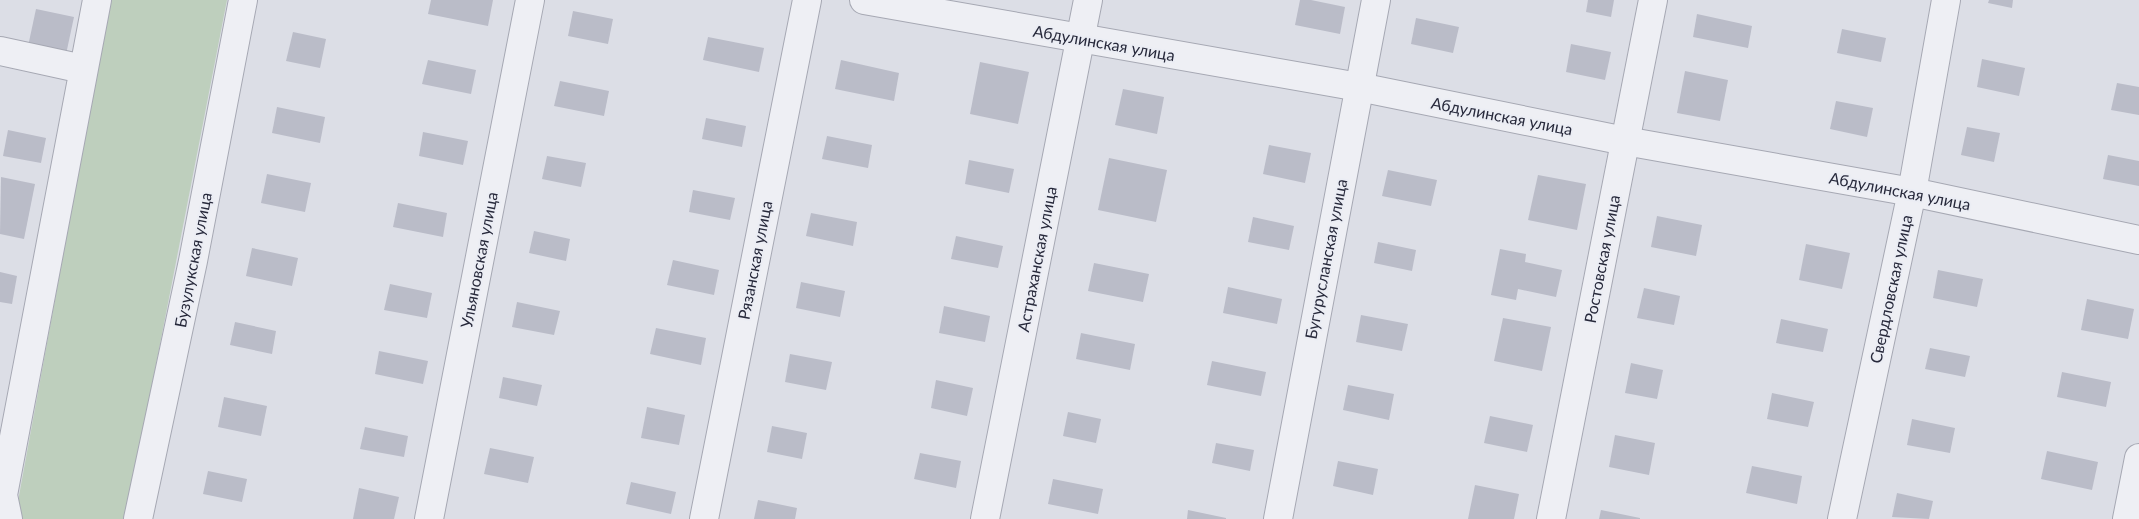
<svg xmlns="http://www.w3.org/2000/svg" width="2139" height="519" viewBox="0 0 2139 519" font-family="Lato,sans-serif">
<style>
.green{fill:#becfbd}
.building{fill:#babcc8}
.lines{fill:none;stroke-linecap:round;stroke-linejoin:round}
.street-casing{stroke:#a6a8b3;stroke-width:30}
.street{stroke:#eeeff4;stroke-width:28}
.labels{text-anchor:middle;stroke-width:4;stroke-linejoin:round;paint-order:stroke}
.street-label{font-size:16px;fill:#27293b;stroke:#ebedf4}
</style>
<rect width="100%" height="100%" fill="#dcdee6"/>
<path class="green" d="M 110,0 L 227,0 L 126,519 L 17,519 L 16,512 Z"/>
<g class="building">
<path d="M 431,0 L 493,0 L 488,26 L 428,14 Z"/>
<path d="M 1300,0 L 1311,0 L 1345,7 L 1340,34 L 1295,25 Z"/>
<path d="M 1588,0 L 1614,0 L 1611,17 L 1586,12 Z"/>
<path d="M 1989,0 L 2013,0 L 2012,8 L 1988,3 Z"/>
<path d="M 36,9 L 74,17 L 65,59 L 27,51 Z"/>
<path d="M 573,11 L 613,19 L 608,44 L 568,36 Z"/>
<path d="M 1697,14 L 1752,26 L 1748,48 L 1693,37 Z"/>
<path d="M 1416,18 L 1459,27 L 1453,53 L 1411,44 Z"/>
<path d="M 1842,29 L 1886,38 L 1881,62 L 1837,53 Z"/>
<path d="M 293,32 L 326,39 L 320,68 L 286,61 Z"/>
<path d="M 708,37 L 764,48 L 759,72 L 703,60 Z"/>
<path d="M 1571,44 L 1611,52 L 1605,80 L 1566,72 Z"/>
<path d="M 1982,59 L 2025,68 L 2019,96 L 1977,87 Z"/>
<path d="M 428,60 L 476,70 L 471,94 L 422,84 Z"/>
<path d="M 841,60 L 899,73 L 894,101 L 835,89 Z"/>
<path d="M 980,62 L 1029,72 L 1018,124 L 970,114 Z"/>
<path d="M 1685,71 L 1728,80 L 1720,121 L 1677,113 Z"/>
<path d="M 560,81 L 609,91 L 604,116 L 554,106 Z"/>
<path d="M 2117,83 L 2139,87 L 2139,115 L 2111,110 Z"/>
<path d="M 1123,89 L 1164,97 L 1157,134 L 1115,125 Z"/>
<path d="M 1836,101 L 1873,108 L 1867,137 L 1830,129 Z"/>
<path d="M 277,107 L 325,117 L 320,143 L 272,133 Z"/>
<path d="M 706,118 L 746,126 L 742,147 L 702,139 Z"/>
<path d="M 1967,127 L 2000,133 L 1994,162 L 1961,155 Z"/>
<path d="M 8,130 L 46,138 L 41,163 L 3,156 Z"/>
<path d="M 423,132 L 468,141 L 463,165 L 419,156 Z"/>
<path d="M 827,136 L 872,145 L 868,168 L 822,159 Z"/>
<path d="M 1269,145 L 1311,153 L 1305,183 L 1263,174 Z"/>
<path d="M 2108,155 L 2139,161 L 2139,186 L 2103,179 Z"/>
<path d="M 547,156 L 586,163 L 581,187 L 542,179 Z"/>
<path d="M 1109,158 L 1167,170 L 1156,222 L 1098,210 Z"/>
<path d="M 969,160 L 1014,169 L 1009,193 L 965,184 Z"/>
<path d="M 1388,170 L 1437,180 L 1431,206 L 1382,196 Z"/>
<path d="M 267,174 L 311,183 L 305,212 L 261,203 Z"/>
<path d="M 1538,175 L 1586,184 L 1577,230 L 1528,220 Z"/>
<path d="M 1,177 L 35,184 L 24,239 L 0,234 Z"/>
<path d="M 693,190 L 735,198 L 730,220 L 689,212 Z"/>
<path d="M 398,203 L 447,213 L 443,237 L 393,227 Z"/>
<path d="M 811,213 L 857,222 L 853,246 L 806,236 Z"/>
<path d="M 1657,216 L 1702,225 L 1696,256 L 1651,247 Z"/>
<path d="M 1253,217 L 1294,226 L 1289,250 L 1248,242 Z"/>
<path d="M 534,231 L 570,239 L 566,261 L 529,253 Z"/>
<path d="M 956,236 L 1003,246 L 998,268 L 951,259 Z"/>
<path d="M 1378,242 L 1416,250 L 1412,271 L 1374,263 Z"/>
<path d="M 1806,244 L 1850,253 L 1842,289 L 1799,280 Z"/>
<path d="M 252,248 L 298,258 L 292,286 L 246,276 Z"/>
<path d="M 1500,249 L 1526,254 L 1525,262 L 1562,270 L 1556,297 L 1518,289 L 1516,300 L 1491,295 Z"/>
<path d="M 673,260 L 719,270 L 714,295 L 667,285 Z"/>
<path d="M 1094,263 L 1149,274 L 1143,302 L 1088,291 Z"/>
<path d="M 1938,270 L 1983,279 L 1977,307 L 1933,298 Z"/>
<path d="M 0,272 L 17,276 L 12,304 L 0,302 Z"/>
<path d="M 801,282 L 845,291 L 840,317 L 796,308 Z"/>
<path d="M 390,284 L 432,293 L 427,318 L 384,310 Z"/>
<path d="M 1228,287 L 1282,299 L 1277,324 L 1223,313 Z"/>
<path d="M 1644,288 L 1680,296 L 1674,325 L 1637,318 Z"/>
<path d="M 2087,299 L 2134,309 L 2128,339 L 2081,330 Z"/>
<path d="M 517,302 L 560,311 L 554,335 L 512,327 Z"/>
<path d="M 944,306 L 990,316 L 985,342 L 939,333 Z"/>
<path d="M 1361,315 L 1408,324 L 1402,351 L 1356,342 Z"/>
<path d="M 1503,318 L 1551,327 L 1542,371 L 1494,361 Z"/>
<path d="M 1781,319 L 1828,329 L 1823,352 L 1776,343 Z"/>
<path d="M 235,322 L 276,331 L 272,354 L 230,345 Z"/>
<path d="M 656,328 L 706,338 L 701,365 L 650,354 Z"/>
<path d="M 1081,333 L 1135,344 L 1130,370 L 1076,359 Z"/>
<path d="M 1930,348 L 1970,356 L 1965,377 L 1925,369 Z"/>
<path d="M 379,351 L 428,361 L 423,384 L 375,374 Z"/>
<path d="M 790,354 L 832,362 L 826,390 L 785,382 Z"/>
<path d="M 1212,361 L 1266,372 L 1261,396 L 1207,385 Z"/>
<path d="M 1631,363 L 1663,370 L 1657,399 L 1625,393 Z"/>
<path d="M 2062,372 L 2111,382 L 2106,407 L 2057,397 Z"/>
<path d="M 503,377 L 542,385 L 537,406 L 499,398 Z"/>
<path d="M 936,380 L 973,388 L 967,416 L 931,408 Z"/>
<path d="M 1348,385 L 1394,394 L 1389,420 L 1343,410 Z"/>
<path d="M 1772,393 L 1814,402 L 1808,427 L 1767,419 Z"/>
<path d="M 224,397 L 267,406 L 261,436 L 218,427 Z"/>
<path d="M 647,407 L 685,415 L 679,445 L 641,438 Z"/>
<path d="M 1068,412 L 1101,419 L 1096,443 L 1063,436 Z"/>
<path d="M 1490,416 L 1533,425 L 1527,452 L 1484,443 Z"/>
<path d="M 1912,419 L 1955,428 L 1950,453 L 1907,445 Z"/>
<path d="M 772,426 L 807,433 L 802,459 L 767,452 Z"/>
<path d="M 365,427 L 408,436 L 404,457 L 360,449 Z"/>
<path d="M 1615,435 L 1655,443 L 1649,475 L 1609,467 Z"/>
<path d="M 1216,443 L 1254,450 L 1250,471 L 1212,463 Z"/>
<path d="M 490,448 L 534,457 L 528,483 L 484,474 Z"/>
<path d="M 2047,451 L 2098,462 L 2092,490 L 2041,479 Z"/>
<path d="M 920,453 L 961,461 L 956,488 L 914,479 Z"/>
<path d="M 1338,461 L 1378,469 L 1373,495 L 1333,486 Z"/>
<path d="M 1752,466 L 1802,476 L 1797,504 L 1746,493 Z"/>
<path d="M 208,471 L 247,479 L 242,502 L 203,494 Z"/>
<path d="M 1053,479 L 1103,489 L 1098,514 L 1048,504 Z"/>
<path d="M 631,482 L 676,492 L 671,514 L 626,504 Z"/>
<path d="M 1475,485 L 1519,494 L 1514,519 L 1468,519 Z"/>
<path d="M 359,488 L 399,497 L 394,519 L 353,519 Z"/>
<path d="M 1897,493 L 1933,501 L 1929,519 L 1892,517 Z"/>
<path d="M 758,500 L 797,508 L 795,519 L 754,519 Z"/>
<path d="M 1188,510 L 1226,518 L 1226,519 L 1187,519 Z"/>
<path d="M 1601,510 L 1640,518 L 1640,519 L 1599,519 Z"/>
</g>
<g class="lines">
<g class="street-casing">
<g id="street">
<path d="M 864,0 L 1359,87 L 1625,141 L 1912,192 L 2139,240"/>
<path d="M 0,51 L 83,69"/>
<path d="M 8,519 L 3,495 L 97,0"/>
<path d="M 138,519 L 193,261 L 243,0"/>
<path d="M 429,519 L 530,0"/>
<path d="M 704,519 L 807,0"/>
<path d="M 985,519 L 1088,0"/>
<path d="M 1278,519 L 1376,0"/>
<path d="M 1551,519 L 1653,0"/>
<path d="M 1842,519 L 1912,192 L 1946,0"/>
<path d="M 2127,519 L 2139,458"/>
</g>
</g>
<use href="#street" class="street"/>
</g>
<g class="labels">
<g class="street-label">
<text transform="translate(1104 43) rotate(10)" y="6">Абдулинская улица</text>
<text transform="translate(1502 116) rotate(11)" y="6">Абдулинская улица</text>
<text transform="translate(1900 191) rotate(11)" y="6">Абдулинская улица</text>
<text transform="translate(1037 259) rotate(-79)" y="6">Астраханская улица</text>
<text transform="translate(1326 259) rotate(-79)" y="6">Бугурусланская улица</text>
<text transform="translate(1602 259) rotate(-79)" y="6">Ростовская улица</text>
<text transform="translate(193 260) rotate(-79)" y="6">Бузулукская улица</text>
<text transform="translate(479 260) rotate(-79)" y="6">Ульяновская улица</text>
<text transform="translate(755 260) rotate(-79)" y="6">Рязанская улица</text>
<text transform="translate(1891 289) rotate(-78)" y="6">Свердловская улица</text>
</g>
</g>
</svg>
